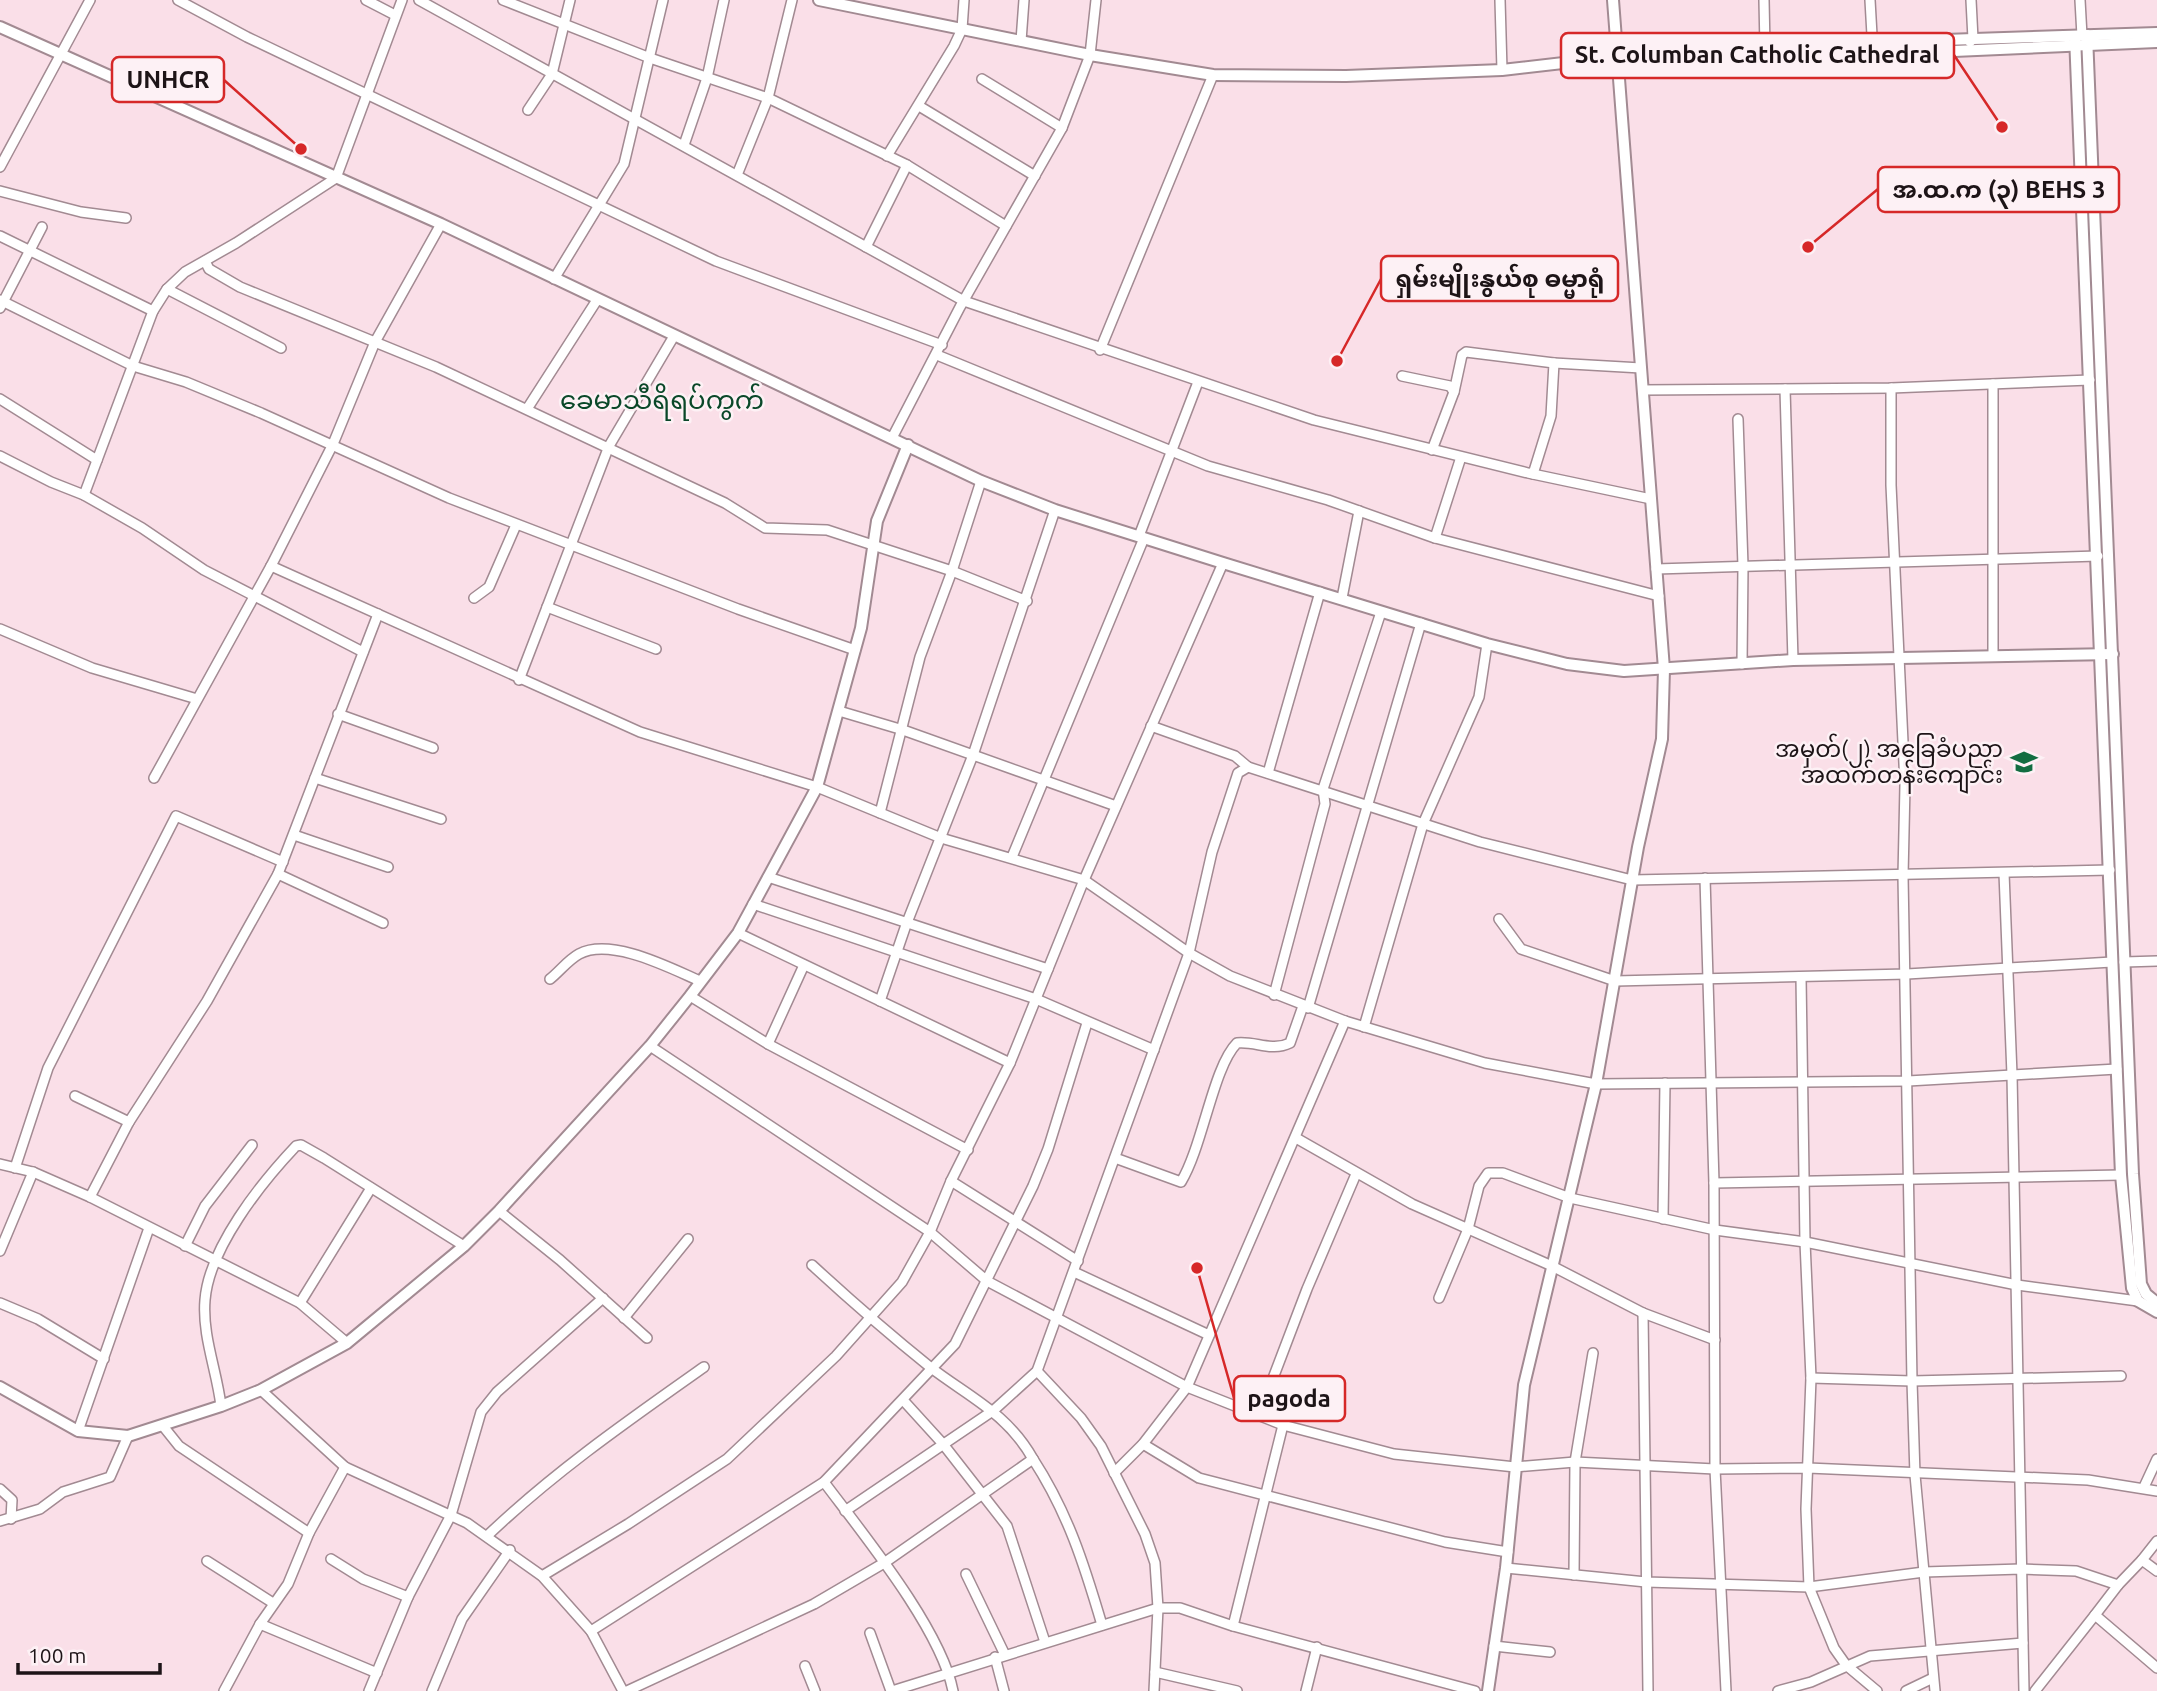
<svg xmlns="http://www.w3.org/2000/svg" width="2157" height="1691" viewBox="0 0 2157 1691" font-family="Ubuntu,'Noto Sans Myanmar',sans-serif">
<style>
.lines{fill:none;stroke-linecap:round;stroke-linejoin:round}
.minor-casing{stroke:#a28a92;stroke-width:12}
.tertiary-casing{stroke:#a28a92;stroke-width:14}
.minor{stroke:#fff;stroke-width:9}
.tertiary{stroke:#fff;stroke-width:10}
.labels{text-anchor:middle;stroke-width:5;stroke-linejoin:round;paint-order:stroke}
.poi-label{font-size:23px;fill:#1d1417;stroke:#fdf1f5;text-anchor:end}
.quarter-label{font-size:26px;fill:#0a4829;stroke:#fdf1f5}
.leader{fill:none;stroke:#d62828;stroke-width:2.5}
.callout-dot{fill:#d62828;stroke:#fdf1f5;stroke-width:2.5}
.callout{fill:#fdf1f5;stroke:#d62828;stroke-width:2.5}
.callout-label{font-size:24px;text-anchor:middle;font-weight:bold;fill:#1d1417}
</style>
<rect width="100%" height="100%" fill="#fadfe8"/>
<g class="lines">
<g class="minor-casing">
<g id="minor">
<path d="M 178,0 L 247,37 L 716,261 L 942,345"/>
<path d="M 366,0 L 395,15"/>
<path d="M 419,0 L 964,301 L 1314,420 L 1528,473 L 1651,499"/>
<path d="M 503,0 L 650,58 L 768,98 L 907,165 L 1006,226"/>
<path d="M 1500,0 L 1502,70"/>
<path d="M 1764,0 L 1765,48"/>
<path d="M 1870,0 L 1873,53"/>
<path d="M 2080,0 L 2082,36"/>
<path d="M 1021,41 L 1024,0"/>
<path d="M 1970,42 L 1973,39 L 1971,0"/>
<path d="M 982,79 L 1062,128"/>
<path d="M 919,106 L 1035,176"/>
<path d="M 528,110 L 552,74 L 570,0"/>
<path d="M 684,145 L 707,78 L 724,0"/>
<path d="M 887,156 L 954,46 L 962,29 L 964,0"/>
<path d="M 0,167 L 90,0"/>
<path d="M 737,175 L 768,98 L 792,0"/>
<path d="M 0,191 L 81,212 L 126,218"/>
<path d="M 0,236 L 153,311"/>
<path d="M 866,247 L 907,165"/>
<path d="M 205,261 L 209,269 L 240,287 L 436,367 L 725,503 L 765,528 L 827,530 L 952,571 L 1027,601"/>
<path d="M 554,279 L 624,164 L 663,0"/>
<path d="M 167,289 L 281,348"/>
<path d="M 0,300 L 133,366 L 186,382 L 261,413 L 449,498 L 738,609 L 855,650"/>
<path d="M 0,308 L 42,227"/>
<path d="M 1100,350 L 1213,75"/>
<path d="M 937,355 L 1208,466 L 1328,500 L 1435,538 L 1659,596"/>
<path d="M 1554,363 L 1641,368"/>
<path d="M 1402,376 L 1450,386 L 1454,392 L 1432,450"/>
<path d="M 1891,388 L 1891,485 L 1905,785 L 1903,876 L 1912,1381 L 1915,1475 L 1935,1691"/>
<path d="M 1785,389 L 1793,660"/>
<path d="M 1643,390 L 1891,388 L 2090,380"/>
<path d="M 1454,392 L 1462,355 L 1466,352 L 1554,363 L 1551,416 L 1533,474"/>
<path d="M 0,399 L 97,460"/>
<path d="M 527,409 L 597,300"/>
<path d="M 1738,419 L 1743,566 L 1742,664"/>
<path d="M 892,438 L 960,307 L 1062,128 L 1090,55 L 1096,0"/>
<path d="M 0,456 L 51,482 L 84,495 L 142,528 L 204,570 L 363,652"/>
<path d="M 84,495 L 153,311 L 167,289 L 185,272 L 236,243 L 336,178 L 402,0"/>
<path d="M 1139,536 L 1198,382"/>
<path d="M 1435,538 L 1461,457"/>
<path d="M 271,566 L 640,732 L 817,787 L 941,838 L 1084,880 L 1189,953 L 1230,976 L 1345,1021 L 1485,1063 L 1596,1084 L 1908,1081 L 2117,1069"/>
<path d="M 1656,569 L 2098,556"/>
<path d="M 474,598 L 489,587 L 516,525"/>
<path d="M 1342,598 L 1359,511"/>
<path d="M 547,607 L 656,649"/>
<path d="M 0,629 L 92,668 L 197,699"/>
<path d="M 1993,655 L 1993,384"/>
<path d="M 519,680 L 609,446 L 674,336"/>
<path d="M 839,711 L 903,730 L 1116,806"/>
<path d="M 338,714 L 433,748"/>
<path d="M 1151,726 L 1235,756 L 1248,767"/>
<path d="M 1268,773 L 1320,592"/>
<path d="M 154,778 L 271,566 L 333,444 L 375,342 L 441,224"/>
<path d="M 315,778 L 441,819"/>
<path d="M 880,813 L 920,657 L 952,571 L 981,481"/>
<path d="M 294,835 L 388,867"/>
<path d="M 1012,857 L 1144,538"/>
<path d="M 2004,873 L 2012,1075 L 2024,1691"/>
<path d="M 278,874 L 383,923"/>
<path d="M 768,877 L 1048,969"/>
<path d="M 1705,878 L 1714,1183 L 1715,1469 L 1726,1691"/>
<path d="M 753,904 L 1036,999 L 1154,1050"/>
<path d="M 1499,919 L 1521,949 L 1615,981 L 1907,974 L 2112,962"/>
<path d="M 738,933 L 1010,1063"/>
<path d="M 2124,962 L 2157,961"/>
<path d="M 1801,977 L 1805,1242 L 1811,1378 L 1806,1509 L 1809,1587 L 1834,1648 L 1846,1665 L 1877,1691"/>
<path d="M 550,979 C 560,971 568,960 579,954 C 611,937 670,968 700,981"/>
<path d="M 1274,995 L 1325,804 L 1323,789 L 1381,612"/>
<path d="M 690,996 L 768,1044 L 968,1150"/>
<path d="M 880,1001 L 906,925 L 973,755 L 1055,510"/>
<path d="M 1308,1008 L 1421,623"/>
<path d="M 1364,1027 L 1423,824 L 1479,697 L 1487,644"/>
<path d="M 768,1044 L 804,965"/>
<path d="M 650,1046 L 930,1232 L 987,1281 L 1187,1387 L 1283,1425 L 1394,1454 L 1515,1467 L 1575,1462 L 1715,1469 L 1808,1468 L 2088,1480 L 2157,1491"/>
<path d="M 75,1096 L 129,1122"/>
<path d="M 1296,1138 L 1412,1204 L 1552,1266 L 1643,1313 L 1715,1340"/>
<path d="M 1115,1158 L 1181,1182 C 1203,1146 1213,1067 1237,1043 C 1256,1041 1272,1052 1290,1043 L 1303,1006"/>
<path d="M 0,1164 L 33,1172 L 90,1197 L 300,1303 L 347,1343"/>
<path d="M 15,1168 L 48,1068 L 176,816 L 283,862"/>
<path d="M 951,1181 L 1078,1261"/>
<path d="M 1714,1183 L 2121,1175"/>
<path d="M 90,1197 L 129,1122 L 207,1001 L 278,874 L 378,614"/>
<path d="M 499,1211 L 560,1260 L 647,1338"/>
<path d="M 1663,1219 L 1665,1083"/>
<path d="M 185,1246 L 205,1206 L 252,1145"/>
<path d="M 0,1251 L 33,1172"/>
<path d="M 1074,1272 L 1209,1335"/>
<path d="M 1439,1298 L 1468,1229 L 1479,1186 L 1488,1173 L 1503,1173 L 1570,1198 L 1715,1230 L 1805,1242 L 2017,1285 L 2138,1301"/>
<path d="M 0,1303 L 38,1319 L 104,1359"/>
<path d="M 300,1303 L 371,1188"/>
<path d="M 1643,1313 L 1648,1691"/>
<path d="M 624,1318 L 688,1239"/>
<path d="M 1037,1371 L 1081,1418 L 1101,1446 L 1145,1534 L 1155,1563 L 1158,1608 L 1154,1691"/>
<path d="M 1811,1378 L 1912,1381 L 2121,1376"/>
<path d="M 261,1390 L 345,1467 L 467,1523 L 542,1576 L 591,1631 L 623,1691"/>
<path d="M 903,1400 L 943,1444 L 1007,1526 L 1045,1642"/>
<path d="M 221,1406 C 217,1371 202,1336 205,1300 C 209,1248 261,1183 296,1146 L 301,1145 L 324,1158 L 464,1246"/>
<path d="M 1259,1415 L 1307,1289 L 1356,1174"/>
<path d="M 163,1426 L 179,1446 L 309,1533"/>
<path d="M 78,1431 L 149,1228"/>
<path d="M 1143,1444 L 1199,1478 L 1445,1542 L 1508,1552"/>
<path d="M 1033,1459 C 1068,1513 1084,1564 1102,1625"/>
<path d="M 1114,1473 L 1143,1444 L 1187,1387 L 1345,1021"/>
<path d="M 824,1482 C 863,1534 941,1629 953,1691"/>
<path d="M 2144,1487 L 2157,1459"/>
<path d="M 0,1489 L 12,1500 L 11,1519"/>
<path d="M 845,1511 L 994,1410 L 1037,1371 L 1189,953 L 1212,852 L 1238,773 L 1248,767 L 1480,842 L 1632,880 L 2110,870"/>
<path d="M 0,1521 L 40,1509 L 63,1492 L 110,1477 L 128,1436"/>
<path d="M 487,1536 C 554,1472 629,1420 704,1367"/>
<path d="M 331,1559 L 363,1579 L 408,1597"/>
<path d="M 2142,1560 L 2157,1541"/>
<path d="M 207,1561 L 273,1603"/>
<path d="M 1506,1568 L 1646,1582 L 1809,1587 L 1924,1572 L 2021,1569 L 2076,1571 L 2118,1585 L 2142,1560 L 2157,1571"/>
<path d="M 966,1574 L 1005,1655"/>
<path d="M 1574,1575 L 1575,1462 L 1593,1353"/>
<path d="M 542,1576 L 628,1524 L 727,1459 L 836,1356 L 902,1282 L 930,1232 L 951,1181 L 1010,1063 L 1084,880 L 1223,563"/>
<path d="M 2118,1585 L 2095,1615 L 2157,1668"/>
<path d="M 260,1624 L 377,1673"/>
<path d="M 1233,1626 L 1283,1425"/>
<path d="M 591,1631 L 824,1482 L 955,1344 L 1033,1186 L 1048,1149 L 1087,1023"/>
<path d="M 870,1633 L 891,1691"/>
<path d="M 1494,1646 L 1550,1652"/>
<path d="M 995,1657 L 1004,1691"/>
<path d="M 805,1666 L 815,1691"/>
<path d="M 1155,1672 L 1237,1691"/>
<path d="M 224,1691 L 260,1624 L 288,1584 L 309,1533 L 345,1467"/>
<path d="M 369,1691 L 408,1597 L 451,1515 L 481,1412 L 497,1392 L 603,1298"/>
<path d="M 432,1691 L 462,1619 L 510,1550"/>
<path d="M 627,1691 L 814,1604 L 884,1563 L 1033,1459 C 1007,1413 969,1397 930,1367 C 889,1334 850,1300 812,1265"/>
<path d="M 892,1691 L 1158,1608 L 1180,1608 L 1233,1626 L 1475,1691"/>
<path d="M 1306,1691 L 1317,1647"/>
<path d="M 1778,1691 L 1811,1682 L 1870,1656 L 2023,1643"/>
<path d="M 1906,1691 L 1933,1678"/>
<path d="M 2035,1691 L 2095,1615"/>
</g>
</g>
<g class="tertiary-casing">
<g id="tertiary">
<path d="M 819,0 L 1090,55 L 1213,75 L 1346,76 L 1502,70 L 1615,57 L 1642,50 L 2157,33"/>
<path d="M 0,27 L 441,224 L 981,481 L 1055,510 L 1223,563 L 1487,644 L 1567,664 L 1624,671 L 1793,660 L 2113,654"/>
<path d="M 2087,35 L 2133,1174 L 2141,1284 L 2146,1294 L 2157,1303"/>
<path d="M 2075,36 L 2121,1175 L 2132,1288 L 2138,1301 L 2157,1312"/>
<path d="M 1615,57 L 1638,65 L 2157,42"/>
<path d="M 0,1387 L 78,1431 L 128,1436 L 221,1406 L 261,1390 L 347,1343 L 464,1246 L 499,1211 L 650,1046 L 690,996 L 738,933 L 817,787 L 861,628 L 877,521 L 908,445"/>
<path d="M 1488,1691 L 1506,1568 L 1524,1385 L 1596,1084 L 1638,847 L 1662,739 L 1664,669 L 1613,0"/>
</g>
</g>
<use href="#minor" class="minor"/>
<use href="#tertiary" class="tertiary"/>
</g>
<defs>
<g id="school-bare" transform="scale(2.1)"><path d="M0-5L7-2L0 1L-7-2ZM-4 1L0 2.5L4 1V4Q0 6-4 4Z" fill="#126d41" stroke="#fdf1f5" stroke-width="2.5" paint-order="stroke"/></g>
</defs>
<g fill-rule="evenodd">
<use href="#school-bare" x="2024" y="762"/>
</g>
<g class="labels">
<g class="poi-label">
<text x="2003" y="757">အမှတ်(၂) အခြေခံပညာ<tspan x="2003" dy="26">အထက်တန်းကျောင်း</tspan></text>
</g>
<g class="quarter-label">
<text x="662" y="409">ခေမာသီရိရပ်ကွက်</text>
</g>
</g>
<path class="leader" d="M2002 127L1954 55M301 149L224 80M1808 247L1878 189M1337 361L1381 279M1197 1268L1234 1398"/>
<g class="callout-dot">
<circle cx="2002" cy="127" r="7"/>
<circle cx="301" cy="149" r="7"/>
<circle cx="1808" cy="247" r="7"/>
<circle cx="1337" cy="361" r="7"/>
<circle cx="1197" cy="1268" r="7"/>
</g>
<g class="callout">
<rect x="1561" y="33" width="393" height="45" rx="7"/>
<rect x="112" y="57" width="112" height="45" rx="7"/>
<rect x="1878" y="167" width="241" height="45" rx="7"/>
<rect x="1381" y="256" width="237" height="45" rx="7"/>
<rect x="1234" y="1376" width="111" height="45" rx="7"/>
</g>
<g class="callout-label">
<text x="1757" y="63">St. Columban Catholic Cathedral</text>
<text x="168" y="88">UNHCR</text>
<text x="1999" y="198">အ.ထ.က (၃) BEHS 3</text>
<text x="1500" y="287">ရှမ်းမျိုးနွယ်စု ဓမ္မာရုံ</text>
<text x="1289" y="1407">pagoda</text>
</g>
<path d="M18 1663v10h142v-10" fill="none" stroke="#1d1417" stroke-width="3.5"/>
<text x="28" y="1663" font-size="21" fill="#1d1417" stroke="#fdf1f5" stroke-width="5" paint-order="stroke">100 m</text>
</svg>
